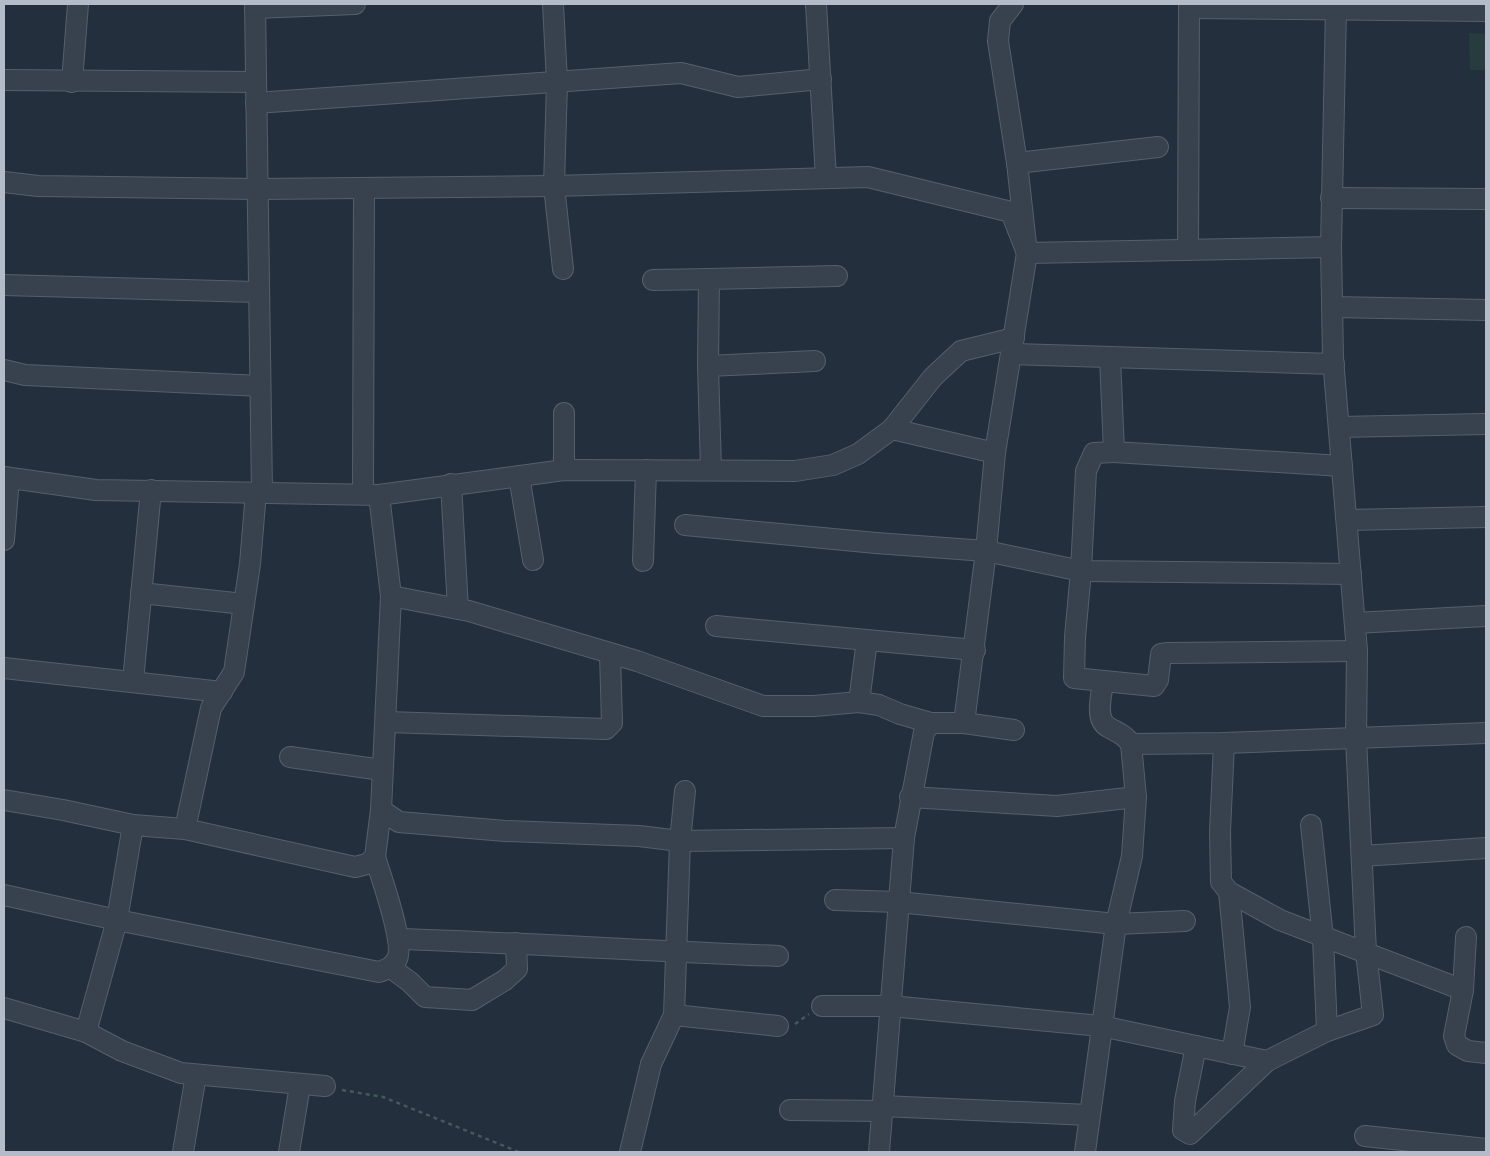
<svg xmlns="http://www.w3.org/2000/svg" width="1490" height="1156" viewBox="0 0 1490 1156" font-family="'DejaVu Sans',sans-serif">
<style>
.green{fill:#263c3f}
.lines{fill:none;stroke-linecap:round;stroke-linejoin:round}
.minor-casing{stroke:#565f6c;stroke-width:22}
.path{stroke:#44595c;stroke-width:2.5;stroke-dasharray:4 4;stroke-linecap:butt}
.minor{stroke:#38414e;stroke-width:20}
</style>
<rect width="100%" height="100%" fill="#242f3e"/>
<path class="green" d="M 1469,33 L 1486,34 L 1486,70 L 1470,70 Z"/>
<g class="lines">
<g class="minor-casing">
<g id="minor">
<path d="M 255,4 L 262,492"/>
<path d="M 553,4 L 557,82 L 554,186 L 563,269"/>
<path d="M 816,4 L 826,178"/>
<path d="M 1013,4 L 1000,21 L 998,41 L 1017,163"/>
<path d="M 255,8 L 355,4"/>
<path d="M 1189,8 L 1486,11"/>
<path d="M 4,80 L 256,82"/>
<path d="M 72,82 L 78,4"/>
<path d="M 256,103 L 681,73 L 738,87 L 821,79"/>
<path d="M 4,182 L 38,186 L 258,189 L 554,186 L 868,177 L 1011,212 L 1027,253 L 1331,247 L 1336,8"/>
<path d="M 1331,198 L 1486,199"/>
<path d="M 1188,250 L 1189,4"/>
<path d="M 653,280 L 709,279"/>
<path d="M 4,285 L 259,292"/>
<path d="M 1332,307 L 1486,310"/>
<path d="M 1012,354 L 1334,364"/>
<path d="M 1110,357 L 1114,452 L 1342,466"/>
<path d="M 708,366 L 815,361"/>
<path d="M 4,370 L 25,375 L 259,386"/>
<path d="M 564,413 L 564,470"/>
<path d="M 1339,427 L 1486,424"/>
<path d="M 892,429 L 995,453"/>
<path d="M 1114,452 L 1094,453 L 1086,471 L 1081,571 L 1351,574"/>
<path d="M 711,470 L 708,366 L 709,279 L 837,276"/>
<path d="M 519,476 L 533,560"/>
<path d="M 4,477 L 96,490 L 379,495 L 564,470 L 795,471 L 833,465 L 858,454 L 892,429 L 933,377 L 961,351 L 1014,338"/>
<path d="M 451,484 L 458,609"/>
<path d="M 363,493 L 364,188"/>
<path d="M 379,495 L 391,596 L 381,810 L 399,822 L 505,831 L 639,836 L 680,841 L 904,838"/>
<path d="M 1347,520 L 1486,517"/>
<path d="M 685,525 L 876,543 L 986,551 L 1081,571 L 1075,637 L 1074,678 L 1154,686 L 1158,680 L 1161,654 L 1168,653 L 1357,651"/>
<path d="M 4,540 L 9,478"/>
<path d="M 643,561 L 646,470"/>
<path d="M 141,593 L 244,604"/>
<path d="M 391,596 L 469,611 L 637,661 L 763,706 L 814,706 L 859,702 L 879,705 L 900,714 L 931,723"/>
<path d="M 1355,623 L 1486,616"/>
<path d="M 716,626 L 975,650"/>
<path d="M 4,668 L 222,692"/>
<path d="M 133,681 L 151,490"/>
<path d="M 1103,681 C 1102,695 1094,719 1108,727 C 1118,733 1124,734 1131,744 L 1224,743 L 1486,733"/>
<path d="M 859,702 L 867,640"/>
<path d="M 387,722 L 606,729 L 612,723 L 610,654"/>
<path d="M 964,723 L 986,551 L 995,453 L 1027,253 L 1017,163 L 1158,147"/>
<path d="M 1224,743 L 1220,832 L 1221,882 L 1229,892 L 1280,920 L 1463,990"/>
<path d="M 290,757 L 382,770"/>
<path d="M 910,797 L 1057,806 L 1136,797 L 1131,744"/>
<path d="M 4,800 L 63,810 L 133,825"/>
<path d="M 1311,825 L 1323,938 L 1327,1031"/>
<path d="M 185,829 L 355,867 L 367,864 L 375,857 L 381,810"/>
<path d="M 1362,856 L 1486,848"/>
<path d="M 1229,892 L 1240,1007 L 1232,1054"/>
<path d="M 4,895 L 117,920 L 379,972 C 387,969 393,967 397,959 C 405,943 381,877 375,857"/>
<path d="M 835,900 L 898,902 L 1116,924 L 1185,921"/>
<path d="M 1466,937 L 1463,990 L 1454,1036 L 1457,1045 L 1468,1051 L 1486,1053"/>
<path d="M 398,939 C 525,943 651,951 778,956"/>
<path d="M 391,968 L 410,982 L 425,997 L 472,1000 L 505,980 L 517,969 L 516,943"/>
<path d="M 822,1006 L 890,1006 L 1101,1026 L 1267,1061"/>
<path d="M 4,1008 L 86,1032 L 117,920 L 133,825 L 185,829 L 211,708 L 234,672 L 250,564 L 256,492"/>
<path d="M 674,1015 L 778,1026"/>
<path d="M 86,1032 L 122,1051 L 181,1073 L 325,1086"/>
<path d="M 1196,1046 L 1185,1101 L 1183,1130 L 1190,1134 L 1267,1061 L 1327,1031 L 1373,1015 L 1366,952 L 1356,738 L 1357,651 L 1333,358 L 1331,247"/>
<path d="M 882,1106 L 1089,1115"/>
<path d="M 790,1110 L 882,1111"/>
<path d="M 1365,1136 L 1486,1149"/>
<path d="M 183,1152 L 196,1075"/>
<path d="M 289,1152 L 300,1085"/>
<path d="M 630,1152 L 651,1064 L 674,1015 L 680,841 L 685,791"/>
<path d="M 879,1152 L 904,838 L 924,732 L 931,723 L 964,723 L 1014,730"/>
<path d="M 1085,1152 L 1116,924 L 1132,856 L 1136,797"/>
</g>
</g>
<g class="path">
<path d="M 795,1024 L 809,1014"/>
<path d="M 342,1090 L 383,1097 L 519,1152"/>
</g>
<use href="#minor" class="minor"/>
</g>
<rect width="1490" height="1156" fill="none" stroke="#b4bcc9" stroke-width="10"/>
</svg>
